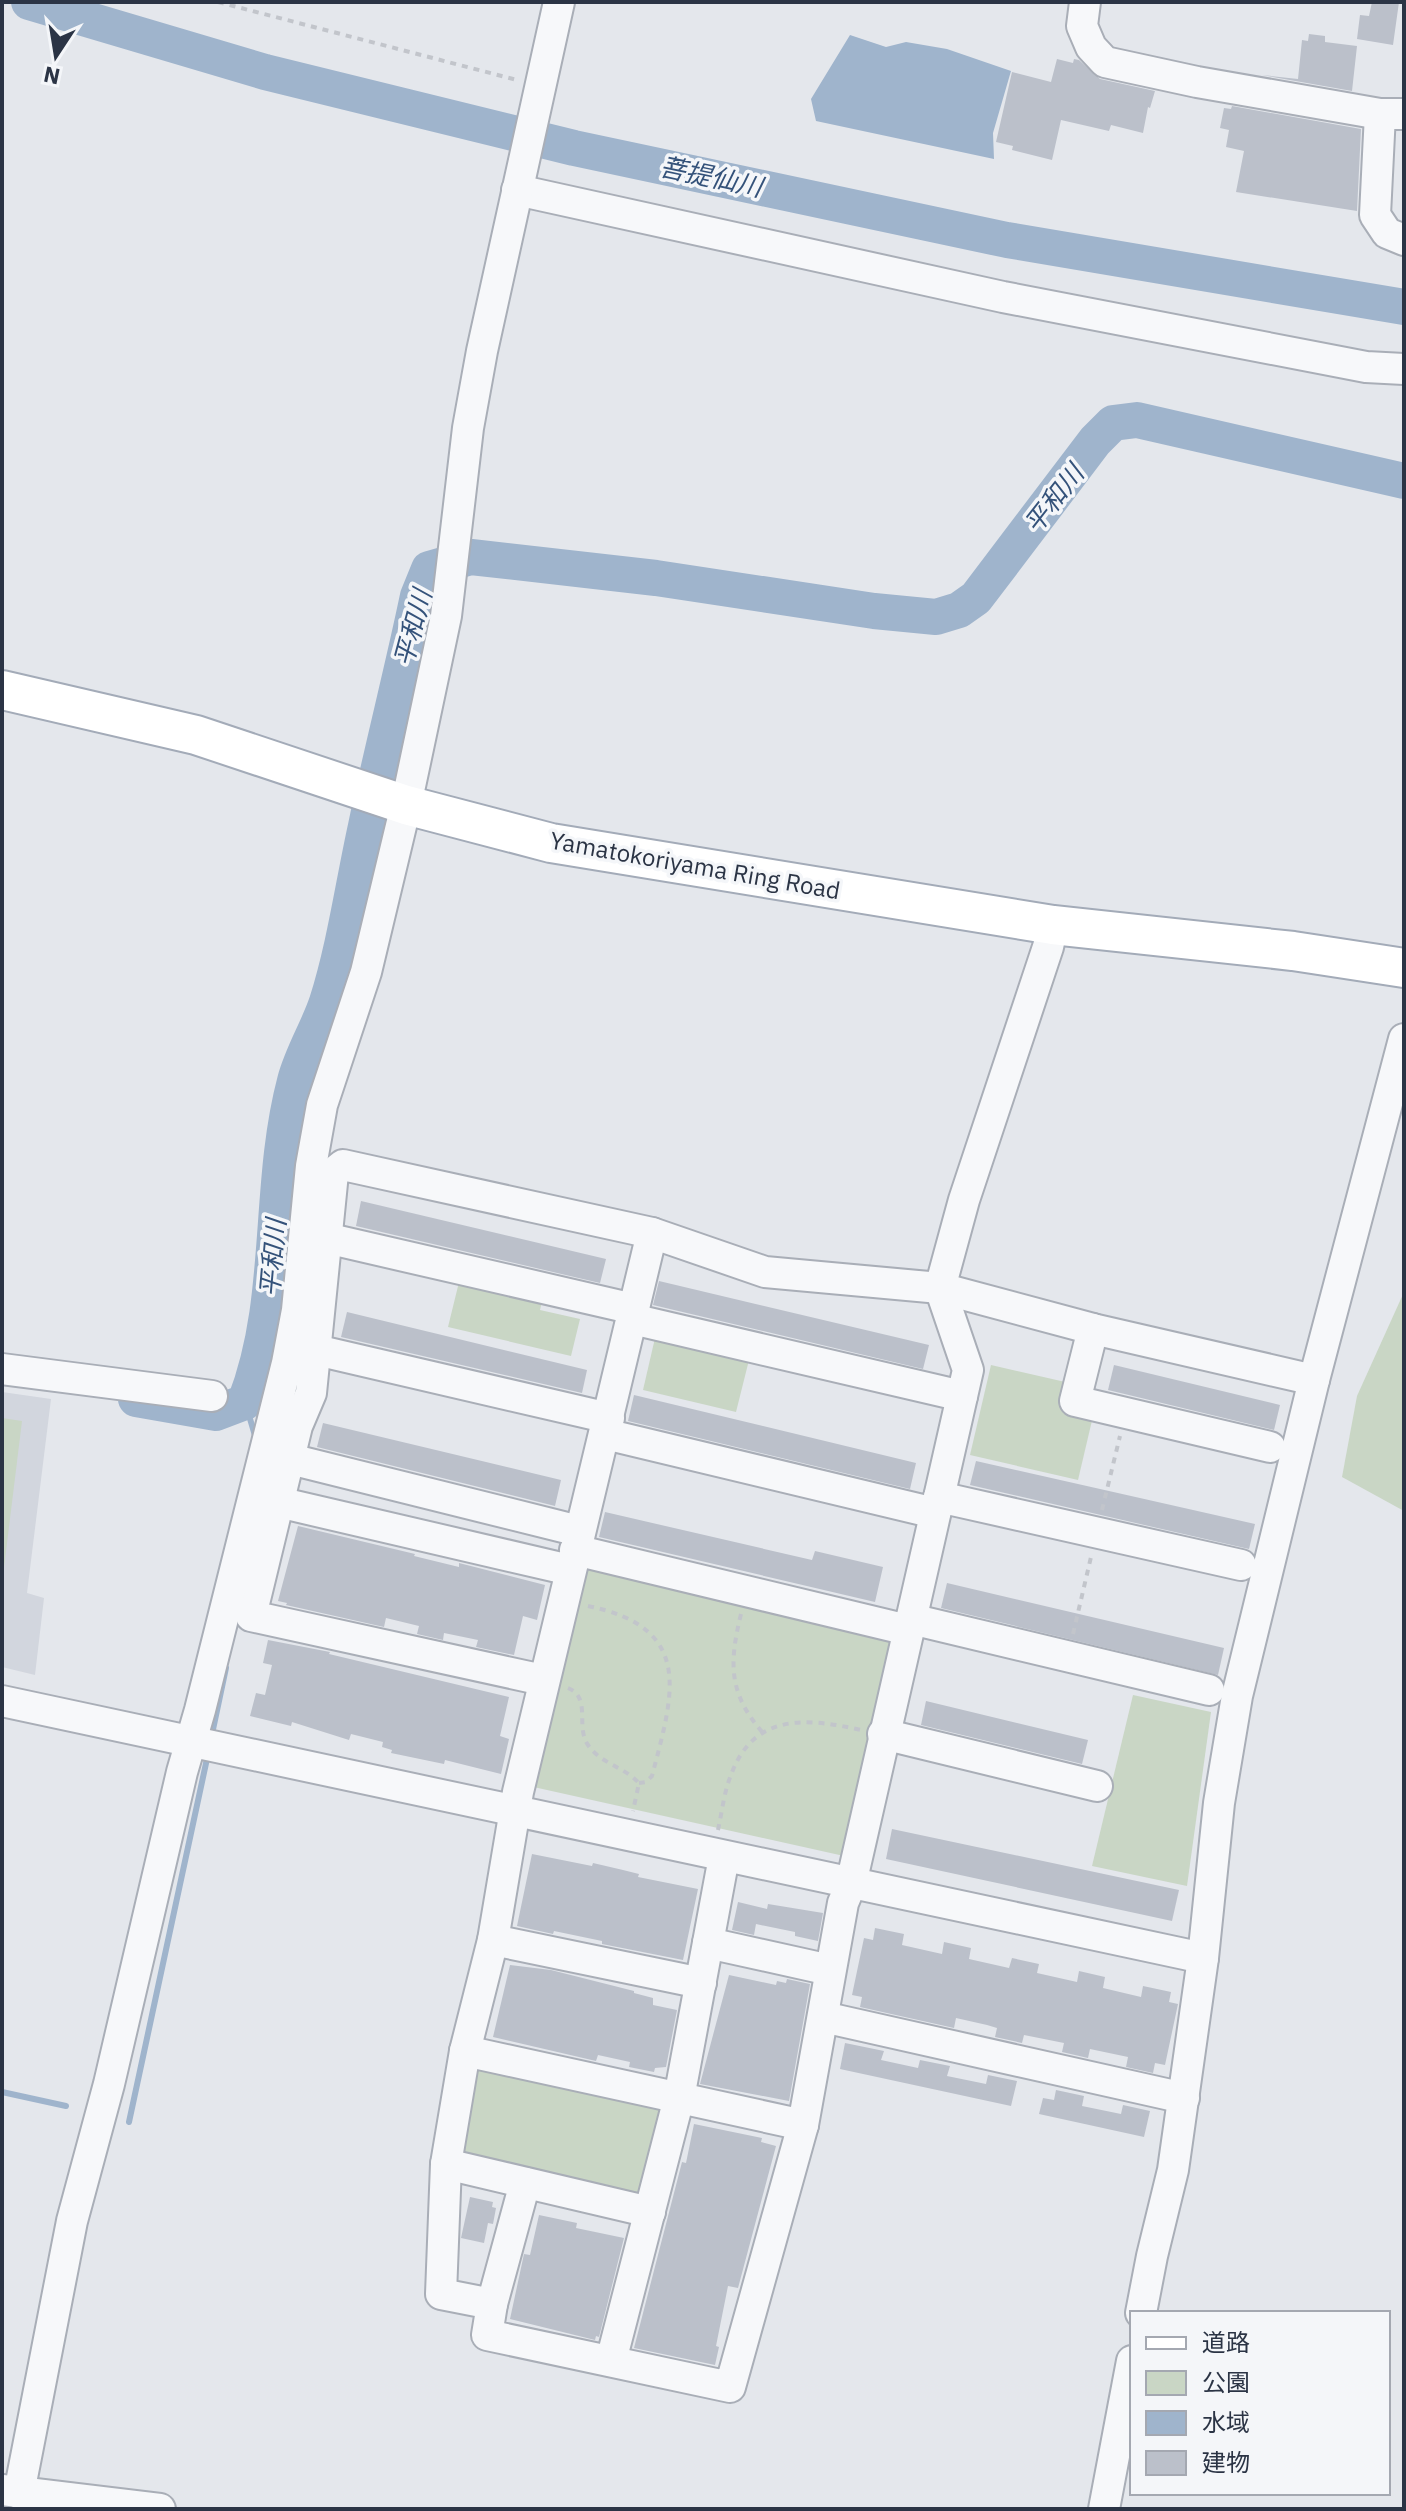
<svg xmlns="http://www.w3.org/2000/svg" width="1406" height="2511" viewBox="0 0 1406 2511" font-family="'IBM Plex Sans','Noto Sans JP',sans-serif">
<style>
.built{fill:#d2d6de}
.green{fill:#c9d6c5}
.water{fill:#9fb4cc}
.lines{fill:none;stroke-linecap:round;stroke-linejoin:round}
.stream{stroke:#9fb4cc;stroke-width:6}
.river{stroke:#9fb4cc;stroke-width:36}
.building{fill:#bbc0ca}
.minor-casing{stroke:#a9aeb7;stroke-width:34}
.major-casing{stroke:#a3abb8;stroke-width:42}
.path{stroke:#c2c5cb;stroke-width:4;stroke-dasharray:6 6;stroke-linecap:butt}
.minor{stroke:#f7f8fa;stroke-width:30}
.major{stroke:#fff;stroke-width:38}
.labels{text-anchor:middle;stroke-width:7;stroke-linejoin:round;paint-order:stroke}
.street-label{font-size:24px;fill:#2b3445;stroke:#f4f6f9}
.water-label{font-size:26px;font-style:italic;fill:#34527a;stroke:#f4f6f9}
</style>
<rect width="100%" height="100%" fill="#e4e7ec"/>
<path class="built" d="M 2,1392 L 51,1399 L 27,1593 L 44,1598 L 35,1675 L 2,1667 Z"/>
<g class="green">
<path d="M 460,1278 L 543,1297 L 540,1310 L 580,1319 L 571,1356 L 448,1327 Z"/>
<path d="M 1404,1292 L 1404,1511 L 1342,1477 L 1357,1396 Z"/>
<path d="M 655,1338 L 749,1360 L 736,1412 L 643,1390 Z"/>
<path d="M 991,1365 L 1074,1384 L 1094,1412 L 1078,1480 L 970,1455 Z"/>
<path d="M 2,1418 L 22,1421 L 2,1584 Z"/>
<path d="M 590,1566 L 885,1636 L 893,1649 L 844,1856 L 529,1786 L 577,1576 Z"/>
<path d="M 1133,1695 L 1211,1712 L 1187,1886 L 1092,1866 Z"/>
<path d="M 481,2065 L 659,2104 L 665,2116 L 645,2192 L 634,2198 L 457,2151 L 469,2073 Z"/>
</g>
<path class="water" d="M 850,35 L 886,47 L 906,42 L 947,49 L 1011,71 L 993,133 L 994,159 L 816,121 L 811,99 Z"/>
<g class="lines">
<g class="stream">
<path d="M 245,1402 L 256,1439"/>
<path d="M 211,1739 L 226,1668"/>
<path d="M 2,2092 L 66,2106"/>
<path d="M 129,2122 L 208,1754"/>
</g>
<g class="river">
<path d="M 29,2 L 265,72 L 574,148 L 1007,240 L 1404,307"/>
<path d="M 136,1399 L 216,1413 L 245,1402 C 285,1300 267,1187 295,1081 C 302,1054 318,1029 327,1002 C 345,945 353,885 366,826 C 382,749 402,673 418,596 L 429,569 L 471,557 L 656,578 L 874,611 L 936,617 L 959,610 L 976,598 L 1095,441 L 1113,423 L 1137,420 L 1404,481"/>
</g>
</g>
<g class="building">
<path d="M 1372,2 L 1399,2 L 1393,45 L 1357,39 L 1360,15 L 1369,16 Z"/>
<path d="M 1309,34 L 1325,36 L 1325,42 L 1357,46 L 1352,91 L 1262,75 L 1298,79 L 1302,40 L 1308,41 Z"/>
<path d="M 1057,59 L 1073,63 L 1074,59 L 1079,60 L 1100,79 L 1155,91 L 1150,108 L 1148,107 L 1143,133 L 1111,125 L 1109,131 L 1061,120 L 1052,160 L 1012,150 L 1013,146 L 996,142 L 1012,72 L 1051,82 Z"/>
<path d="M 1232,106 L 1361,129 L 1357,211 L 1236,192 L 1244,151 L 1226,147 L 1229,130 L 1220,128 L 1224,108 L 1231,109 Z"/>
<path d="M 361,1201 L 606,1259 L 600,1283 L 356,1226 Z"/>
<path d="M 659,1281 L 929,1345 L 923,1369 L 653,1305 Z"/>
<path d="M 347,1312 L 587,1370 L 582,1393 L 341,1337 Z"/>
<path d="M 1114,1365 L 1280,1405 L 1274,1430 L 1108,1390 Z"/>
<path d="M 634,1395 L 916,1463 L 910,1489 L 628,1421 Z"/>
<path d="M 323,1423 L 561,1480 L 555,1506 L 317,1447 Z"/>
<path d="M 976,1461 L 1255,1524 L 1249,1549 L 970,1485 Z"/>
<path d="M 605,1512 L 812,1560 L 815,1551 L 883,1567 L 875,1602 L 599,1537 Z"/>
<path d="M 298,1526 L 415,1554 L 414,1556 L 459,1567 L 459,1563 L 545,1585 L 537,1620 L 523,1616 L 514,1655 L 476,1647 L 478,1640 L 444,1633 L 443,1640 L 417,1634 L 419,1626 L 386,1618 L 384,1627 L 286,1605 L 287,1603 L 278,1601 Z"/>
<path d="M 947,1583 L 1224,1648 L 1218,1675 L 941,1608 Z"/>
<path d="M 268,1640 L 330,1652 L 329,1654 L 509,1697 L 500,1736 L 509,1739 L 501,1774 L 445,1760 L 444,1764 L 391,1753 L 392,1750 L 382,1747 L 383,1742 L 351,1734 L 349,1740 L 292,1722 L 291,1726 L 250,1716 L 256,1693 L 265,1695 L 272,1665 L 263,1663 Z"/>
<path d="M 926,1701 L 1088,1740 L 1082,1764 L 921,1725 Z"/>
<path d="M 892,1829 L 1179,1890 L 1172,1921 L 886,1859 Z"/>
<path d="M 532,1854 L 592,1866 L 593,1863 L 623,1870 L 639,1874 L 638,1877 L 698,1889 L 683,1960 L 602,1944 L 602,1941 L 554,1931 L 553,1934 L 517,1926 Z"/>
<path d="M 738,1902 L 767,1909 L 768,1904 L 823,1913 L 818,1941 L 795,1936 L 795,1932 L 756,1924 L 754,1935 L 732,1930 Z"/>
<path d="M 875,1928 L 904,1934 L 902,1945 L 942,1954 L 944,1942 L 971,1948 L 969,1959 L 1009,1968 L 1012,1958 L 1039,1964 L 1037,1973 L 1077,1982 L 1079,1971 L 1105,1977 L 1103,1988 L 1141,1997 L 1143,1986 L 1171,1992 L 1169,2002 L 1178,2004 L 1165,2065 L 1155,2063 L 1153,2073 L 1126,2067 L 1128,2057 L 1090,2049 L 1088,2058 L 1062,2052 L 1064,2043 L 1024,2035 L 1022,2043 L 995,2037 L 997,2028 L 987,2025 L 956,2018 L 954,2028 L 860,2007 L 862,1997 L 852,1995 L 864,1938 L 873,1940 Z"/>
<path d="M 510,1965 L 551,1970 L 634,1991 L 634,1993 L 653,1998 L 653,2005 L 677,2010 L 666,2067 L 655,2068 L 654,2072 L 629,2067 L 630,2062 L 598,2055 L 596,2061 L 493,2037 Z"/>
<path d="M 729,1975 L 776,1985 L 777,1981 L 786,1983 L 787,1979 L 810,1984 L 789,2101 L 700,2084 Z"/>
<path d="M 845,2043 L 884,2051 L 881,2060 L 918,2068 L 920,2060 L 950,2066 L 947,2076 L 986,2084 L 988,2075 L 1017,2081 L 1011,2106 L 840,2069 Z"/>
<path d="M 1056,2090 L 1084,2096 L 1082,2106 L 1121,2114 L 1123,2105 L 1150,2111 L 1144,2137 L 1039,2114 L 1043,2098 L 1054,2100 Z"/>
<path d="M 694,2124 L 762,2138 L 761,2142 L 776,2146 L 738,2288 L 728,2286 L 716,2346 L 719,2347 L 715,2365 L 634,2348 L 682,2162 L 686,2163 Z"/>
<path d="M 470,2197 L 493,2202 L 492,2207 L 496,2208 L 493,2224 L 488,2223 L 484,2243 L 461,2238 Z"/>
<path d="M 539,2215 L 577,2223 L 576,2228 L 624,2238 L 599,2337 L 596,2336 L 595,2340 L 510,2319 L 524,2254 L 530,2255 Z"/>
</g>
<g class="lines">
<g class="minor-casing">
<g id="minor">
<path d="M 1085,2 L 1082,26 L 1091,47 L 1105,62 L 1197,82 L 1380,114 L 1404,114"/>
<path d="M 1380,114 L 1375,215 L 1387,233 L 1404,240"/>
<path d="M 517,190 L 1003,297 L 1366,367 L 1404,369"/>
<path d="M 652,1233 L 518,1792 L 493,1940 L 465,2051 L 446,2164 L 441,2294 L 492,2304 L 487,2335 L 730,2387 L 803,2125 L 843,1903 L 851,1884 L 968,1370 L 940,1288 L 964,1200 L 1048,947 L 1053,925"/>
<path d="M 326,1238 L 634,1309"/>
<path d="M 632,1319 L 962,1396"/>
<path d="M 1093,1329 L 1075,1401 L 1270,1447"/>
<path d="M 316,1350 L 609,1418"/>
<path d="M 2,1369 L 212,1396"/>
<path d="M 605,1434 L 935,1513"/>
<path d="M 290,1459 L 579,1531"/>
<path d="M 939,1497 L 1241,1565"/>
<path d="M 278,1502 L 570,1570"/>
<path d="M 575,1550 L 908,1630"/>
<path d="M 911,1619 L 1209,1690"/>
<path d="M 543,1680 L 251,1616 L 297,1426 L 311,1393 L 333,1173 L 343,1165 L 652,1233 L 765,1272 L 940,1288 L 1093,1329 L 1314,1380"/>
<path d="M 2,1701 L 1203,1958"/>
<path d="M 883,1734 L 1097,1786"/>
<path d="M 493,1940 L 701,1983"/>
<path d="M 708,1943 L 830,1970"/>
<path d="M 823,2017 L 1184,2098"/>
<path d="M 465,2051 L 803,2125"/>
<path d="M 446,2164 L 650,2212"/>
<path d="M 492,2304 L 525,2183"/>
<path d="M 1141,2313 L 1152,2256 L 1173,2170 L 1203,1958 L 1219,1803 L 1237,1696 L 1314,1380 L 1404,1039"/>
<path d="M 611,2361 L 679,2098 L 724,1857"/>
<path d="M 2,2490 L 160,2509"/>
<path d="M 19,2493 L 72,2221 L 109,2084 L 182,1772 L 200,1710 L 287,1363 L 297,1310 L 311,1166 L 322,1105 L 366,972 L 406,805 L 446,616 L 468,428 L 482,351 L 559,2"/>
<path d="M 1104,2509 L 1132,2361"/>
</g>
</g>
<g class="major-casing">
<path id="major" d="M 2,690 L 196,735 L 406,805 L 551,843 L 1053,925 L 1293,951 L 1404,968"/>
</g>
<g class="path">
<path d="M 218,2 L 517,80"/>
<path d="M 1102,1510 L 1120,1436"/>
<path d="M 588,1606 C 696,1628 673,1695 652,1776 L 646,1782 L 639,1783"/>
<path d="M 741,1614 C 729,1663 728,1694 764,1734"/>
<path d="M 1073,1634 L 1091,1557"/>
<path d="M 568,1688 C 592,1698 575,1726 588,1745 C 601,1764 623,1766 639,1783 L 633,1811"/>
<path d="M 718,1830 C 722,1812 724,1792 731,1775 C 754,1712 808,1718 861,1730"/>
</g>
<use href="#minor" class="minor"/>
<use href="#major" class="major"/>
</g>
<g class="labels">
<g class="street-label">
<text transform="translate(695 866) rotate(10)" y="8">Yamatokoriyama Ring Road</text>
</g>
<g class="water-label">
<text transform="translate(711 177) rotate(12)" y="9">菩提仙川</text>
<text transform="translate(1054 499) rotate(-52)" y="9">平和川</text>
<text transform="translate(413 628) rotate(-75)" y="9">平和川</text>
<text transform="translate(273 1258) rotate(-85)" y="9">平和川</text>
</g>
</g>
<rect width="1406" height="2511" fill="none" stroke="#2b3445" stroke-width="8"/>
<rect x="1130" y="2311" width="260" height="184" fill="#f4f6f9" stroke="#a4a8b1" stroke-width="2"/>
<rect x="1146" y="2337" width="40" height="12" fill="#ffffff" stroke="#a4a8b1" stroke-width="2"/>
<text x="1202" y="2351" font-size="24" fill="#2b3445">道路</text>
<rect x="1146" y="2371" width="40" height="24" fill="#c9d6c5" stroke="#a4a8b1" stroke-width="2"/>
<text x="1202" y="2391" font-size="24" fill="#2b3445">公園</text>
<rect x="1146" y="2411" width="40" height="24" fill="#9fb4cc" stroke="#a4a8b1" stroke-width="2"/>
<text x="1202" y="2431" font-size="24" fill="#2b3445">水域</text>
<rect x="1146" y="2451" width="40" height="24" fill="#bbc0ca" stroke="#a4a8b1" stroke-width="2"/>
<text x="1202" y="2471" font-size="24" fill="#2b3445">建物</text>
<g transform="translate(56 56) rotate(192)" stroke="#f4f6f9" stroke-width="6" paint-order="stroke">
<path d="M0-6L14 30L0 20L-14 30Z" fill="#2b3445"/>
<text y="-12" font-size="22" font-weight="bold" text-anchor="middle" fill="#2b3445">N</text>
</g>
</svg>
